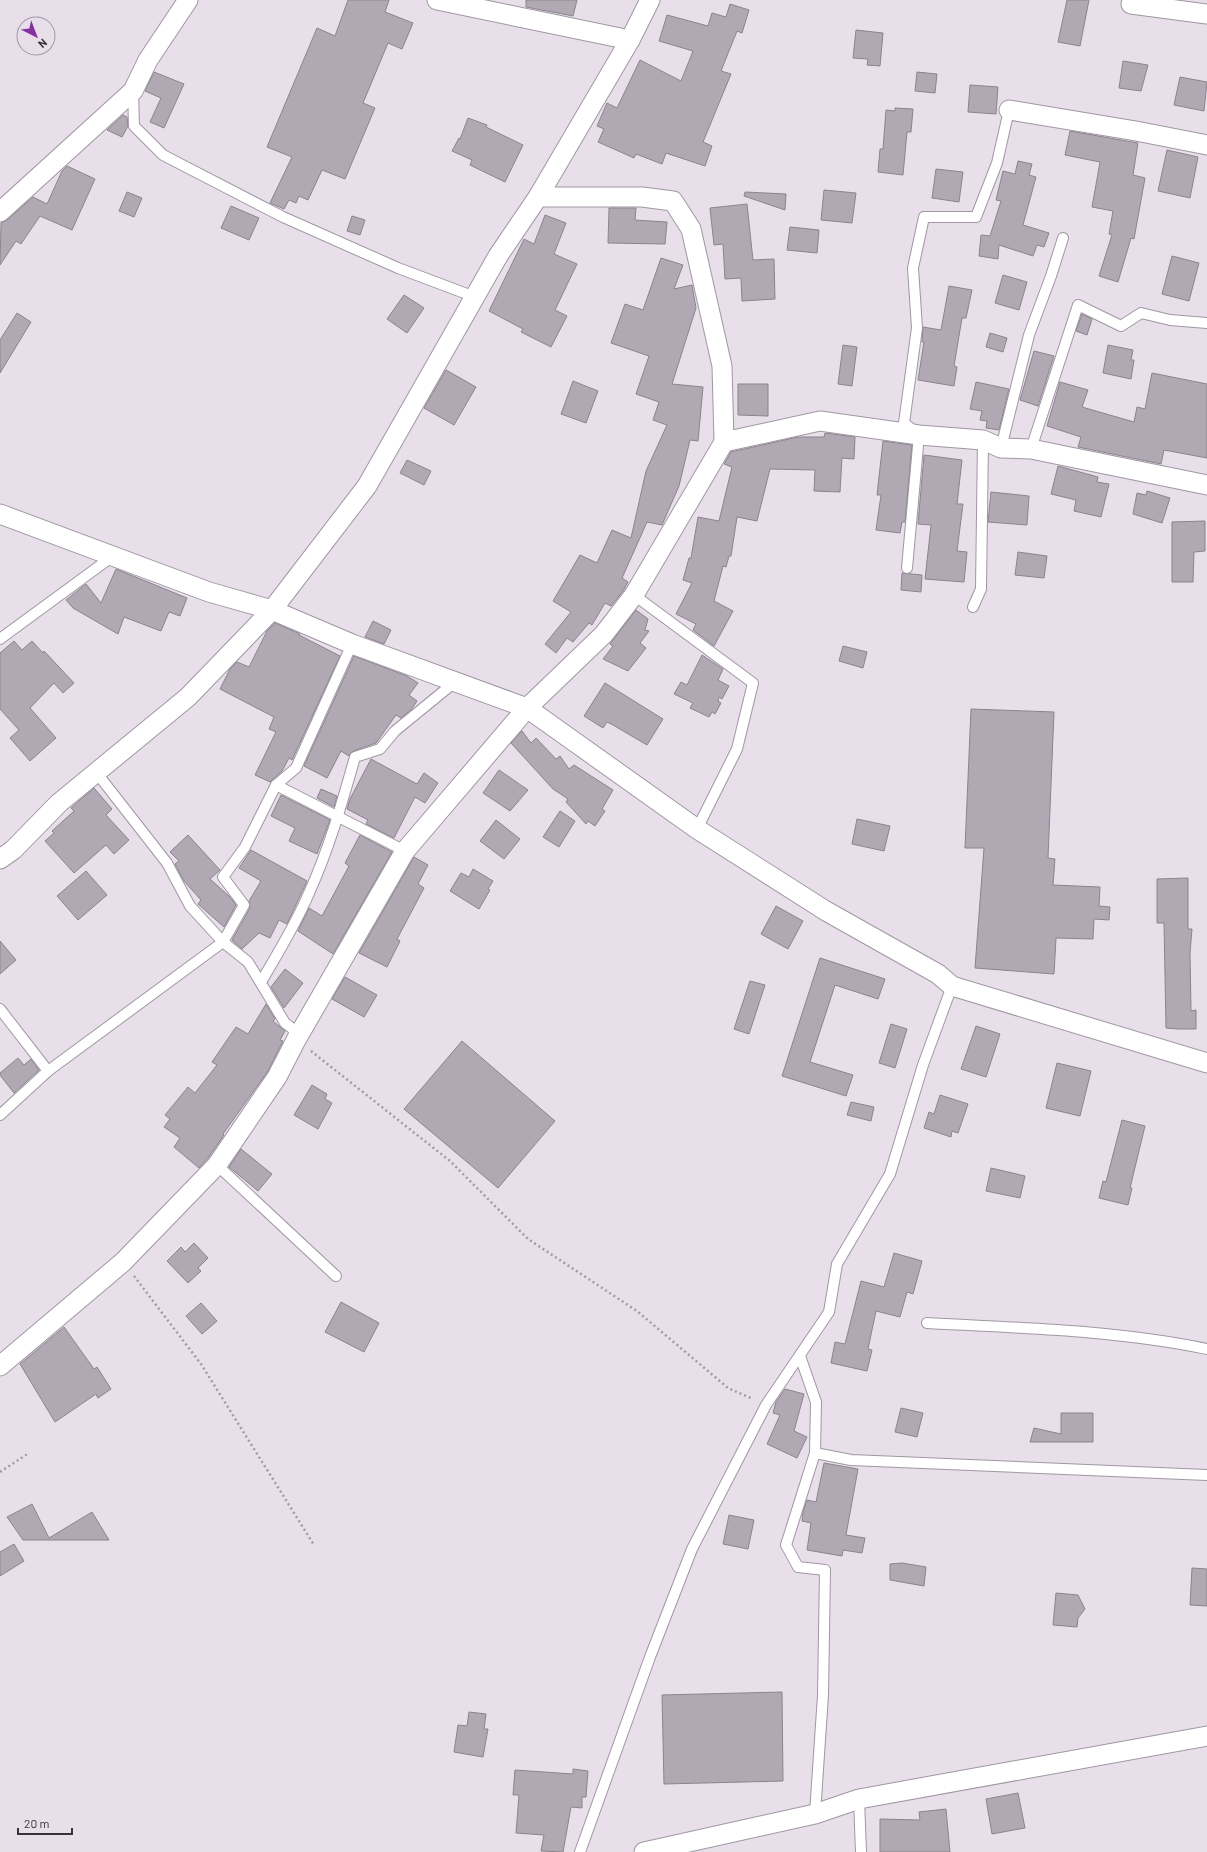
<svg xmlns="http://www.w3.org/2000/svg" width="1207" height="1852" viewBox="0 0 1207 1852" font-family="Barlow,sans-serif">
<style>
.building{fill:#b0a8b3;stroke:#8b848e}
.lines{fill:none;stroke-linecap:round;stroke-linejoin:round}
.lane-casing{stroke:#9f97a2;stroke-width:12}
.street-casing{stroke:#9f97a2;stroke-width:21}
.path{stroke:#a19aa3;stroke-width:2.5;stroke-dasharray:2 3;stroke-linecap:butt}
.lane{stroke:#fff;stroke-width:10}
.street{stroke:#fff;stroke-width:19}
</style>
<rect width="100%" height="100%" fill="#e8dfeb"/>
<g class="building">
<path d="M 348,0 L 389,0 L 385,12 L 413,23 L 402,49 L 388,43 L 363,103 L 375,108 L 345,179 L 322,170 L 308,200 L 299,196 L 296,203 L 289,200 L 284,209 L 270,203 L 292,157 L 267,147 L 317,28 L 335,36 Z"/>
<path d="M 526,0 L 577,0 L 573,16 L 526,7 Z"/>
<path d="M 1067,0 L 1089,0 L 1080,46 L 1058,42 Z"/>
<path d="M 730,4 L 749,10 L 742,33 L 737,31 L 721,71 L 731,74 L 703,142 L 712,146 L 705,166 L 666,153 L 662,164 L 636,154 L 634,158 L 598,142 L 604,129 L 597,126 L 607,103 L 617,108 L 640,60 L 681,81 L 693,51 L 659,41 L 667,15 L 708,26 L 712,13 L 726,17 Z"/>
<path d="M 856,30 L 883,33 L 880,66 L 867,65 L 868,59 L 853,58 Z"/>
<path d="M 1123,61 L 1148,65 L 1141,91 L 1119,88 Z"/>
<path d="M 154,72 L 184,84 L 164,128 L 150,122 L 161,98 L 145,91 Z"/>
<path d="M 917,72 L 937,74 L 935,93 L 915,91 Z"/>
<path d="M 1180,77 L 1207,82 L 1204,111 L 1174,105 Z"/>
<path d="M 970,85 L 998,87 L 996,114 L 968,112 Z"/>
<path d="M 895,108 L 913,109 L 911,132 L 907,132 L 903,175 L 878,172 L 880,149 L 883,149 L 886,110 L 895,111 Z"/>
<path d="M 123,115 L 127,117 L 128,126 L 122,137 L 107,130 Z"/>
<path d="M 468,118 L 487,125 L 486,127 L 523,145 L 505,182 L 470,165 L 472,160 L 452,151 L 459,138 L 460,139 Z"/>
<path d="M 1070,131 L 1138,143 L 1133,175 L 1145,178 L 1134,239 L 1131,238 L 1118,282 L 1099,276 L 1112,235 L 1109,234 L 1113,211 L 1092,207 L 1100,162 L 1065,155 Z"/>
<path d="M 1167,150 L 1198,157 L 1190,198 L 1158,191 Z"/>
<path d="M 1018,161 L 1032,164 L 1029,175 L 1036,177 L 1023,225 L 1049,233 L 1044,247 L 1037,245 L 1033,256 L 999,245 L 998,259 L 979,256 L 981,235 L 990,236 L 1001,201 L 996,200 L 1003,171 L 1015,174 Z"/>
<path d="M 67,166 L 95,179 L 72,230 L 40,216 L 21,244 L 16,241 L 0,265 L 1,223 L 7,220 L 33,197 L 47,204 L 62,171 Z"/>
<path d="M 936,169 L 963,172 L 959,202 L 932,198 Z"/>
<path d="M 824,190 L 856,193 L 852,223 L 821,220 Z"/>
<path d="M 127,192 L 142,198 L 134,217 L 119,211 Z"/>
<path d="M 745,192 L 786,194 L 785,210 L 744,196 Z"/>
<path d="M 747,204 L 753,260 L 774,259 L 775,299 L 742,301 L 741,278 L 725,279 L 723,244 L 714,245 L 710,208 Z"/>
<path d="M 231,206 L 259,218 L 249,240 L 221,228 Z"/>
<path d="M 609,208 L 636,208 L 635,220 L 667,222 L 665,244 L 608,243 Z"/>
<path d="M 545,215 L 566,223 L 554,254 L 577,264 L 555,310 L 567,316 L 551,347 L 521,332 L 523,329 L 489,311 L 524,239 L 534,244 Z"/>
<path d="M 352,216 L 365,220 L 360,235 L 347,231 Z"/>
<path d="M 790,227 L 819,230 L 817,253 L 787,250 Z"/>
<path d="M 1172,256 L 1199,263 L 1189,301 L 1162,294 Z"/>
<path d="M 661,258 L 683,265 L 674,289 L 692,285 L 696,308 L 672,384 L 703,387 L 698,441 L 690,440 L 679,486 L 662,525 L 647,522 L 622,578 L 628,582 L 623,591 L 611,606 L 605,603 L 592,625 L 589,623 L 573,642 L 567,638 L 556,653 L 545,644 L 571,612 L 553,601 L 580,555 L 597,563 L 612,530 L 631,538 L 646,471 L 667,425 L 653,420 L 659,402 L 636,394 L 649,356 L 611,343 L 625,304 L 643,310 Z"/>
<path d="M 1003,275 L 1027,282 L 1019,310 L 995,303 Z"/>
<path d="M 949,286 L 972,290 L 966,318 L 962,318 L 954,366 L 957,367 L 954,386 L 918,380 L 924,342 L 922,342 L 923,327 L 941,330 Z"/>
<path d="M 404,295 L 424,308 L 407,333 L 387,319 Z"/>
<path d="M 17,313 L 31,322 L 0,373 L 0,340 Z"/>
<path d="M 1082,314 L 1092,319 L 1087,335 L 1076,331 Z"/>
<path d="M 990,333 L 1007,338 L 1003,352 L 986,347 Z"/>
<path d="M 843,345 L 857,347 L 852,386 L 838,384 Z"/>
<path d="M 1108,345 L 1133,350 L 1131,360 L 1134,360 L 1131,379 L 1103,373 Z"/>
<path d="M 1034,351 L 1054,356 L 1038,406 L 1020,400 Z"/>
<path d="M 446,370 L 476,387 L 454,425 L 424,408 Z"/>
<path d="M 1152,373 L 1207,384 L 1207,458 L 1164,450 L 1161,464 L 1078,447 L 1081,437 L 1047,426 L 1060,382 L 1088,390 L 1082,407 L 1134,422 L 1137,407 L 1145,409 Z"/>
<path d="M 573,381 L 598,391 L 586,423 L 561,414 Z"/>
<path d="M 976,382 L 1009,389 L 999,430 L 986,428 L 987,421 L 980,420 L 982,411 L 970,409 Z"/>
<path d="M 738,384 L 768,384 L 768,416 L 738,415 Z"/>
<path d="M 825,433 L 855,437 L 854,459 L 842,458 L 840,492 L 814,491 L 815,470 L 770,469 L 757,521 L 737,517 L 731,556 L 729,556 L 726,567 L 723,566 L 714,601 L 733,611 L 714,646 L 693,630 L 696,624 L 676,614 L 692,583 L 683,580 L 689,558 L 691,558 L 698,517 L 719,521 L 732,467 L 724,464 L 731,452 L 798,437 L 824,437 Z"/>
<path d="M 883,441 L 912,445 L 905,522 L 902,522 L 900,533 L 876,530 L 881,495 L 877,495 Z"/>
<path d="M 924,455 L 962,460 L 957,504 L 963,504 L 957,551 L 967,552 L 964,582 L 925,579 L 931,525 L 918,524 Z"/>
<path d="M 407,460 L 431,471 L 424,485 L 400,473 Z"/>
<path d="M 1058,466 L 1098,477 L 1097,482 L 1109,484 L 1101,517 L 1074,511 L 1076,500 L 1051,494 Z"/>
<path d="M 1147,491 L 1170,498 L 1162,523 L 1133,514 L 1137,493 L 1146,495 Z"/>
<path d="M 991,492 L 1029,496 L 1027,525 L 988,522 Z"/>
<path d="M 1205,521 L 1205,551 L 1194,552 L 1193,582 L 1172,582 L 1172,522 Z"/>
<path d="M 1018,552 L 1047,556 L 1044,578 L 1015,575 Z"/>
<path d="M 116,569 L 187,598 L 180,616 L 169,612 L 161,631 L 124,617 L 118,634 L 73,608 L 66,600 L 86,584 L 101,603 Z"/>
<path d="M 902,573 L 922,575 L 921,592 L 901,590 Z"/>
<path d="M 636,610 L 648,619 L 645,630 L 649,631 L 640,643 L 646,648 L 628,671 L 603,659 L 613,646 L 610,644 Z"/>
<path d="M 373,621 L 391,630 L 384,644 L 365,637 Z"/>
<path d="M 275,623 L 300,634 L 299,635 L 340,656 L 292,760 L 289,758 L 282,771 L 270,782 L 255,775 L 276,732 L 269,729 L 274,717 L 220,689 L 230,669 L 237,662 L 249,667 L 267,631 Z"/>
<path d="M 14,641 L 22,650 L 32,641 L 43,653 L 44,651 L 74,683 L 63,693 L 54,683 L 30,708 L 56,738 L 30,761 L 10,738 L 19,730 L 0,709 L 0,653 Z"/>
<path d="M 843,646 L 867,652 L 863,668 L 839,661 Z"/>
<path d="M 702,655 L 723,669 L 718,680 L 729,686 L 722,699 L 719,697 L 718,701 L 721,703 L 715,714 L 712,712 L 709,717 L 690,708 L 693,703 L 674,694 L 681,682 L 687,685 Z"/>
<path d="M 354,656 L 407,676 L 418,683 L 409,695 L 417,701 L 411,710 L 401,718 L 396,715 L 376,743 L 353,751 L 349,756 L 341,751 L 327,778 L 304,766 Z"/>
<path d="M 605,683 L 663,719 L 647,745 L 613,725 L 607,722 L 603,728 L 584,716 Z"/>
<path d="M 971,709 L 1054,712 L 1048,858 L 1055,859 L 1053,885 L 1100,887 L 1099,906 L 1110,907 L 1109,920 L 1094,919 L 1093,939 L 1056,938 L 1054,974 L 975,968 L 984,848 L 965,848 Z"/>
<path d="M 522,731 L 531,743 L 536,738 L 556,759 L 560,756 L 569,769 L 574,765 L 613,790 L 602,809 L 605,811 L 595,826 L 588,821 L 586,824 L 566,802 L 568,799 L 553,789 L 511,743 Z"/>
<path d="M 371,759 L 417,784 L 424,773 L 438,783 L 425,803 L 415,797 L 394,838 L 366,824 L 368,820 L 347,809 L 350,799 Z"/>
<path d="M 499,770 L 528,790 L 510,811 L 483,793 Z"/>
<path d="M 94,788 L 112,809 L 106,815 L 129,840 L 114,854 L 106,845 L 74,873 L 45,841 L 54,833 L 52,831 L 74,811 L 71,808 Z"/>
<path d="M 321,789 L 337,796 L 334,807 L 317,798 Z"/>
<path d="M 281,795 L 330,820 L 317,854 L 289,841 L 295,828 L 271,816 Z"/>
<path d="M 560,811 L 575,821 L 559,847 L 543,837 Z"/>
<path d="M 857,819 L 890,826 L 884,851 L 852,844 Z"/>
<path d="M 496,820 L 520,839 L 504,859 L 480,841 Z"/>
<path d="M 188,835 L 220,870 L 210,879 L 229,896 L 236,905 L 224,927 L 198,904 L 201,900 L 184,881 L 175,864 L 179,861 L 170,852 Z"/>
<path d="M 360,835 L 392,852 L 333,954 L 298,931 L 309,908 L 322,916 L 349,866 L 345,863 Z"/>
<path d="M 251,850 L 307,881 L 287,924 L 279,920 L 270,938 L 259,933 L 242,949 L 232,940 L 250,908 L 249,901 L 261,881 L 239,868 Z"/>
<path d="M 414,857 L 428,865 L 418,884 L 424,888 L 397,939 L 400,941 L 387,967 L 359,953 Z"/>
<path d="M 473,869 L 493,881 L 488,889 L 490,890 L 479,909 L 450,891 L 461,873 L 469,877 Z"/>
<path d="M 86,871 L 107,895 L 78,920 L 57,896 Z"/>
<path d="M 1188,878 L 1188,929 L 1192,929 L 1190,953 L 1191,1011 L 1196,1010 L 1196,1029 L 1178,1029 L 1166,1028 L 1164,923 L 1157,923 L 1157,879 Z"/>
<path d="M 776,906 L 803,921 L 788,949 L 761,934 Z"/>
<path d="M 0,941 L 16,960 L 0,974 Z"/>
<path d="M 820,958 L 885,979 L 878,999 L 835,985 L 810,1062 L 853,1075 L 846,1096 L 782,1076 Z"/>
<path d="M 285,969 L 303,983 L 284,1008 L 271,987 Z"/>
<path d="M 345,977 L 377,995 L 364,1017 L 332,999 Z"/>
<path d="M 750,981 L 765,985 L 749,1034 L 734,1029 Z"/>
<path d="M 266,1004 L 275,1019 L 273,1021 L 285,1031 L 280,1040 L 283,1041 L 268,1071 L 223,1134 L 224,1135 L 208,1158 L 199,1168 L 174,1147 L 180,1138 L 164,1127 L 170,1119 L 165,1115 L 188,1087 L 195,1093 L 217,1065 L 212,1062 L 236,1027 L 248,1034 Z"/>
<path d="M 891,1024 L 907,1029 L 895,1068 L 879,1063 Z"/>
<path d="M 976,1026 L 1000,1034 L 986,1077 L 961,1069 Z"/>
<path d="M 462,1041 L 555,1121 L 498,1188 L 404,1109 Z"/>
<path d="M 18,1058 L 24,1065 L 31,1059 L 39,1070 L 14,1093 L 0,1075 L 0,1073 Z"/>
<path d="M 1057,1063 L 1091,1071 L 1080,1116 L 1046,1108 Z"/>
<path d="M 312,1085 L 327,1094 L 325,1099 L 332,1103 L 318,1129 L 294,1115 Z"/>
<path d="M 940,1095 L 968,1104 L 958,1133 L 952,1131 L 951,1137 L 924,1128 L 929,1112 L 934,1114 Z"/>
<path d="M 851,1102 L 874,1107 L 871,1121 L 847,1115 Z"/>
<path d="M 1122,1120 L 1145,1126 L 1130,1188 L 1132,1188 L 1128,1205 L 1099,1198 L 1103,1181 L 1106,1182 Z"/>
<path d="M 241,1149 L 272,1174 L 258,1191 L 229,1167 Z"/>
<path d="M 991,1168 L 1025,1176 L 1020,1198 L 986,1191 Z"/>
<path d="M 194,1243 L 208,1258 L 198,1268 L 201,1271 L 188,1283 L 167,1261 L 181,1247 L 185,1252 Z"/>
<path d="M 894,1253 L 922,1261 L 913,1294 L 907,1292 L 900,1317 L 876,1311 L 868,1349 L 872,1350 L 867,1371 L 831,1363 L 835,1342 L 845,1344 L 861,1281 L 884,1287 Z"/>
<path d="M 341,1302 L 379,1323 L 364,1352 L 325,1332 Z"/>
<path d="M 201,1303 L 217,1321 L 202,1334 L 186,1316 Z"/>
<path d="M 64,1327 L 94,1369 L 97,1367 L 111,1389 L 98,1398 L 96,1394 L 55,1422 L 20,1364 Z"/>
<path d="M 785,1389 L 804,1394 L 794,1431 L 807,1437 L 797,1458 L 767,1444 L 780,1415 L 773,1413 L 776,1402 Z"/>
<path d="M 901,1408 L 923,1413 L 917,1437 L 895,1432 Z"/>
<path d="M 1061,1413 L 1093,1413 L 1093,1442 L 1030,1442 L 1034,1428 L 1061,1434 Z"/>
<path d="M 824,1463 L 858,1469 L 846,1535 L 865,1538 L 862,1553 L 843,1550 L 842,1556 L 807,1550 L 811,1523 L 802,1521 L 803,1512 L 807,1500 L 816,1502 Z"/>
<path d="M 32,1504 L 49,1538 L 92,1512 L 109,1540 L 23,1540 L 7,1517 Z"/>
<path d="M 729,1515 L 754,1520 L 748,1549 L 723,1544 Z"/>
<path d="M 14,1544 L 24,1561 L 0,1576 L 0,1552 Z"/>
<path d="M 902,1563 L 926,1567 L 924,1586 L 890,1580 L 890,1564 Z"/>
<path d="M 1192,1568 L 1207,1569 L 1207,1606 L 1190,1605 Z"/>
<path d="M 1056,1593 L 1078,1595 L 1085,1609 L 1078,1618 L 1077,1627 L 1053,1625 Z"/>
<path d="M 782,1692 L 783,1781 L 664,1784 L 662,1695 Z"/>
<path d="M 469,1712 L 486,1714 L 484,1729 L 488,1729 L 483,1757 L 454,1752 L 458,1725 L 467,1726 Z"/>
<path d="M 573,1769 L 588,1771 L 586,1797 L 582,1797 L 582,1808 L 571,1807 L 563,1852 L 541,1851 L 544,1835 L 516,1833 L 519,1795 L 513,1795 L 515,1770 L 573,1774 Z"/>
<path d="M 1018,1793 L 1025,1828 L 992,1834 L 986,1799 Z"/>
<path d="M 946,1809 L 950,1852 L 880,1852 L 880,1819 L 920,1820 L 919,1812 Z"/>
</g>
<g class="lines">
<g class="lane-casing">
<g id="lane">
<path d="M 133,91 L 134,126 L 163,155 L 283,217 L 398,268 L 475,297"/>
<path d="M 1001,448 L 1029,335 L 1051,276 L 1063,238"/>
<path d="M 1031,449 L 1078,305 L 1121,326 L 1141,313 L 1170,320 L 1207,323"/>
<path d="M 907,568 L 919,435 L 904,423 L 917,328 L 913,268 L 924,217 L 976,217 L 997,163 L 1009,110"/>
<path d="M 634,595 L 753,683 L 737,749 L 697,829"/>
<path d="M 973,607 L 981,589 L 983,440"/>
<path d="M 0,639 L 113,556"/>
<path d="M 96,772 L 167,863 L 190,906 L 223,942 L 248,962 L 285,1023 L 293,1029 L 296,1040"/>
<path d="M 276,785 L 405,851"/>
<path d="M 261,982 C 278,953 296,924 309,893 C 329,849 342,803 355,757 L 380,749 L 395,731 L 455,682"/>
<path d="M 0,1009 L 48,1071"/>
<path d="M 0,1115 L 48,1071 L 223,942 L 244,905 L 223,877 L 245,847 L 276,785 L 296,768 L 352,644"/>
<path d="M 217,1165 L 336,1276"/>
<path d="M 927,1323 C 1021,1328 1116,1330 1207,1349"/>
<path d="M 800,1356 L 816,1402 L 815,1453 L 786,1545 L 798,1567 L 825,1570 L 823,1695 L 815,1814"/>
<path d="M 815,1453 L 851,1460 L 1207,1475"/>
<path d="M 859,1799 L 861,1852"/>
<path d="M 580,1852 L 650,1657 L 692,1549 L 766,1405 L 829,1312 L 837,1264 L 890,1174 L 923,1065 L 952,986"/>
</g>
</g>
<g class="street-casing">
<g id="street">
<path d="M 437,0 L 630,40"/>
<path d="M 1131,4 L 1207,14"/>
<path d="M 1009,110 L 1136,131 L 1207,145"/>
<path d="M 538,197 L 642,197 L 673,201 L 691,229 L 722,366 L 724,442 L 820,421 L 919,435 L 983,440 L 1001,448 L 1031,449 L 1207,485"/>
<path d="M 0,212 L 133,91 L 148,60 L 188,0"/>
<path d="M 0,514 L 209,592 L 272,610 L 352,644 L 527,708 L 697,829 L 826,911 L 938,974 L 952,986 L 1207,1063"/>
<path d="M 0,859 L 13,850 L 59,803 L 188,697 L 272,610 L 367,486 L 498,256 L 538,197 L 630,40 L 650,0"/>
<path d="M 0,1366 L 123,1262 L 217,1165 L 277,1077 L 296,1040 L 405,851 L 527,708 L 604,634 L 634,595 L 724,442"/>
<path d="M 644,1852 L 815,1814 L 859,1799 L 1207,1736"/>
</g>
</g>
<g class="path">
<path d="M 311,1051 L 450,1161 L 528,1239 L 637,1311 L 728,1388 L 753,1399"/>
<path d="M 134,1276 L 201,1364 L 314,1545"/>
<path d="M 0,1472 L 29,1453"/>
</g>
<use href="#lane" class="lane"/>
<use href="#street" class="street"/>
</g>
<g transform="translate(36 36) rotate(138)"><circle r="19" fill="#e8dfeb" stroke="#a19ba3"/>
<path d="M0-3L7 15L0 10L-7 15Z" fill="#8531a0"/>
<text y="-6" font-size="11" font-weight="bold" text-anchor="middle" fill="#373438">N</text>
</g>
<path d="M18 1828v6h54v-6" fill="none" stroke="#373438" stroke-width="2"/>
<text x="24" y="1828" font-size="12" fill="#373438" stroke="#e8dfeb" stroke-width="3" paint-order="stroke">20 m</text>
</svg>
